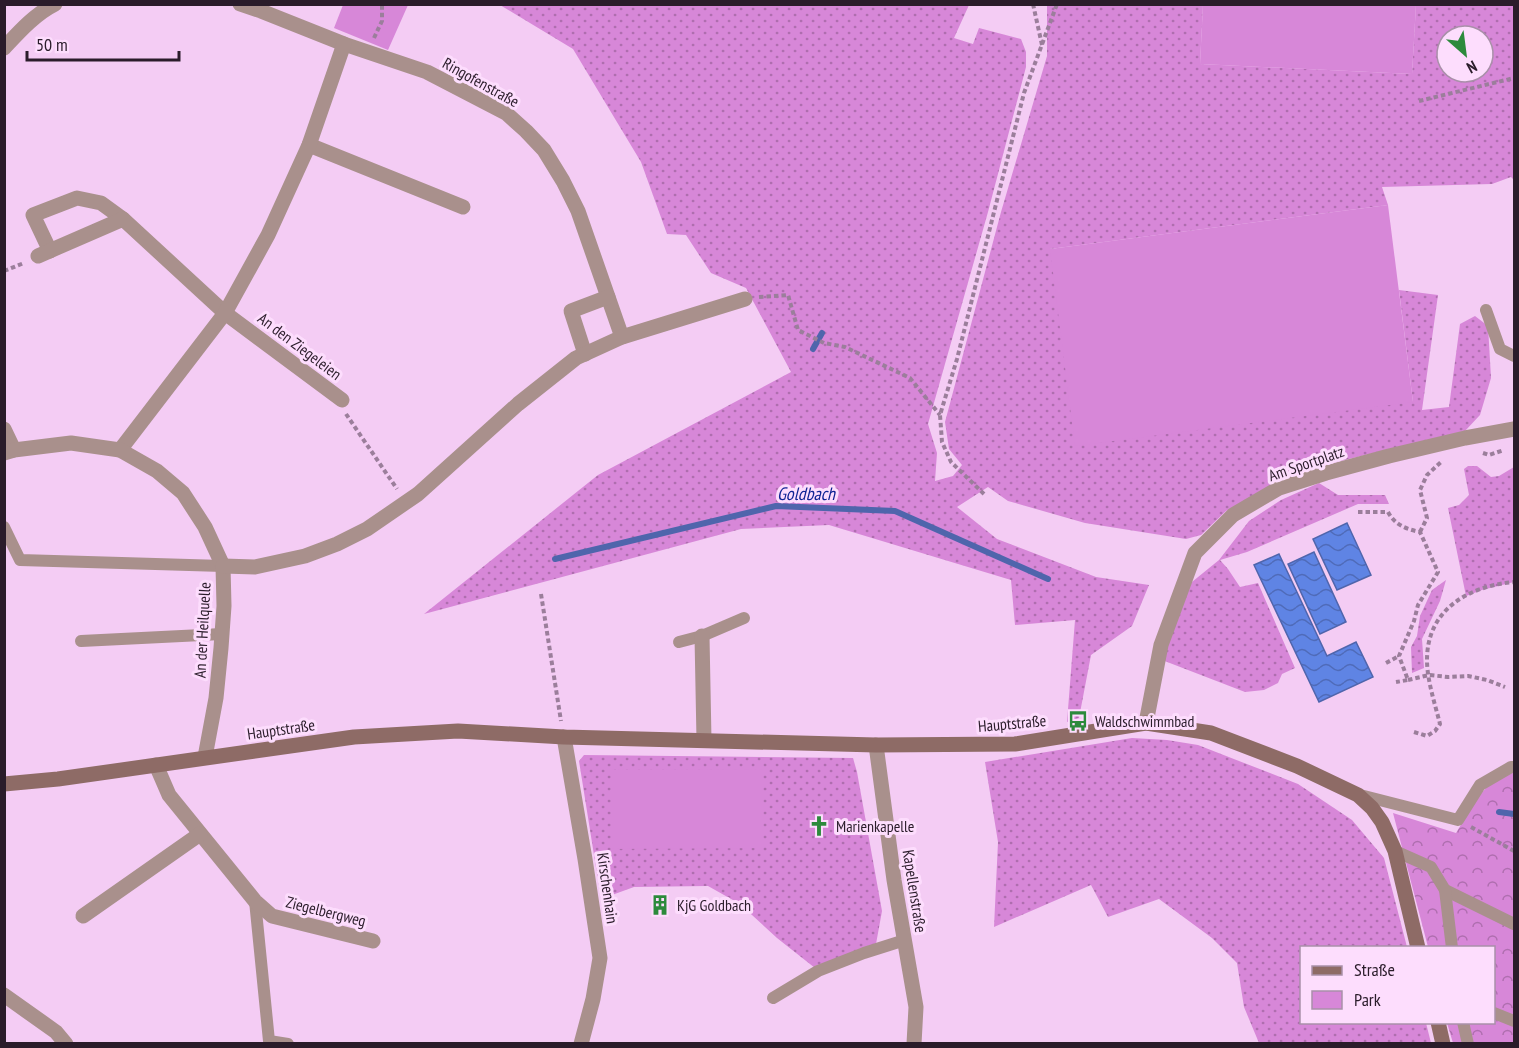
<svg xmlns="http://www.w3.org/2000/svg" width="1519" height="1048" viewBox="0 0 1519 1048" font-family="'PT Sans Narrow',sans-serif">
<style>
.grass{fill:url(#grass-dots);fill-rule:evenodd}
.forest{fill:url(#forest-crowns)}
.park{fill:#d787d8}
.water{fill:url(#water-waves);stroke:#4f65ac;stroke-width:1.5}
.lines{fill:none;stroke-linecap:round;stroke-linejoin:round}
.stream{stroke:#4f65ac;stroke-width:6}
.path{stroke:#9b7e9b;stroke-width:4;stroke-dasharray:4.5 3;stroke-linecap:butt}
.lane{stroke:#a9908c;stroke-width:12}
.street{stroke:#a9908c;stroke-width:15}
.secondary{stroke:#8e6b66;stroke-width:15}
.labels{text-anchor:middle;stroke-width:6;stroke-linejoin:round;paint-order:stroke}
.street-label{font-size:16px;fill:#2a1c2a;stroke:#fdddfd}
.poi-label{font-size:16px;fill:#2a1c2a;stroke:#fdddfd;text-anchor:start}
.water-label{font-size:18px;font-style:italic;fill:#102495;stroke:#fdddfd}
</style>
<defs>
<pattern id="grass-dots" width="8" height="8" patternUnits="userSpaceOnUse" patternTransform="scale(1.5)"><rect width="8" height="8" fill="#d787d8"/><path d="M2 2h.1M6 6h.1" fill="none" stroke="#af6eaf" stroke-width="1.8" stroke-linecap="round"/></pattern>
<pattern id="forest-crowns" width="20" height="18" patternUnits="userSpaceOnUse" patternTransform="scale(1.5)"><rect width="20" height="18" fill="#d787d8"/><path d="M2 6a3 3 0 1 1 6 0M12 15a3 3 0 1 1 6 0" fill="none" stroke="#af6eaf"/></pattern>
<pattern id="water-waves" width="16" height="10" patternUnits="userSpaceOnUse" patternTransform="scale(1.5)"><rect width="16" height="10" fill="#5f84e4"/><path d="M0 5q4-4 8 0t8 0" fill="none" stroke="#4f6bb9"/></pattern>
</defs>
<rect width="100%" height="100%" fill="#f4ccf4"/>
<g class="grass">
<path d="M 500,5 L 969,5 L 954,38 L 973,44 L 979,28 L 1021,39 L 1026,52 L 1026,67 L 988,212 L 928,424 L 937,453 L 935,481 L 953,476 L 962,465 L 949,449 L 945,422 L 1001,212 L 1047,56 L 1047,5 L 1203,5 L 1200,64 L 1412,74 L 1416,5 L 1514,5 L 1514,180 L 1511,177 L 1492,184 L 1382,187 L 1388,205 L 1050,249 L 1413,402 L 1399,290 L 1438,295 L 1422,410 L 1449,407 L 1460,324 L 1475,316 L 1488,326 L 1491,378 L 1480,415 L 1465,431 L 1324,465 L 1274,484 L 1226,511 L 1201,535 L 1186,539 L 1085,523 L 1008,501 L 988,487 L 957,507 L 997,539 L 1096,577 L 1149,585 L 1132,626 L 1091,655 L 1079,718 L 1067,722 L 1075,620 L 1015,625 L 1011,580 L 829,525 L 741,529 L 424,614 L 598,475 L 791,372 L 746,288 L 711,273 L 686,235 L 667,234 L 641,162 L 573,49 ZM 1447,36 L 1483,36 L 1483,72 L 1447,72 Z"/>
<path d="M 1468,466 L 1477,466 L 1491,477 L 1499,476 L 1514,467 L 1514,582 L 1482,590 L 1466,596 L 1448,508 L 1459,505 L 1469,495 L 1464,469 Z"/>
<path d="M 1319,483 L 1338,495 L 1385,495 L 1389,504 L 1358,504 L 1247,552 L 1220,560 L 1228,569 L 1240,587 L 1258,583 L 1295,668 L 1282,674 L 1278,683 L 1264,690 L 1245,692 L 1162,660 L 1187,586 L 1219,560 L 1249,521 L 1281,500 Z"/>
<path d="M 1446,580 L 1440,601 L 1422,639 L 1424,668 L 1412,673 L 1411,647 L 1417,636 L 1420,616 L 1432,590 Z"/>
<path d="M 1132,738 L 1167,740 L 1198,745 L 1298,784 L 1352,820 L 1384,858 L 1407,947 L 1302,948 L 1302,1022 L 1426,1023 L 1431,1043 L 1259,1043 L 1244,1007 L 1237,963 L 1212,938 L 1159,899 L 1108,917 L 1091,885 L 994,927 L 998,842 L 985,762 Z"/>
<path d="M 584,755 L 853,758 L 857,772 L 882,911 L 876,944 L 815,968 L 777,938 L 740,904 L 708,886 L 634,887 L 601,899 L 579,761 Z"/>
</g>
<path class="forest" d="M 1502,770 L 1514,771 L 1514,1043 L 1453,1043 L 1447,1023 L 1494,1022 L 1494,948 L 1428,947 L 1393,813 L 1456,833 L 1477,798 Z"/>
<g class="park">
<path d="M 343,5 L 343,4 L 408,5 L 388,50 L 334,28 Z"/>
<path d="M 1203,5 L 1416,5 L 1412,74 L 1200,64 Z"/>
<path d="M 1388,205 L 1413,402 L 1075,446 L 1050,249 Z"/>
<path d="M 763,769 L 763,848 L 611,849 L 611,770 Z"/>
</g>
<g class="water">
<path d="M 1347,523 L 1371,575 L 1337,590 L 1313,539 Z"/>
<path d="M 1314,552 L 1346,622 L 1320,634 L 1288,564 Z"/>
<path d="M 1279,554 L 1327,656 L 1356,642 L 1373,677 L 1319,702 L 1254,565 Z"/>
</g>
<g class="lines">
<g class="stream">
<path d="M 813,349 L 822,333"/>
<path d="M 555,559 L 776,506 L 895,511 L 1048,579"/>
<path d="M 1499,812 L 1514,814"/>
</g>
<g class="path">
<path d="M 1033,4 L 1042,45"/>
<path d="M 374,38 L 382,21 L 382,4"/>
<path d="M 1419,101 L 1514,78"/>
<path d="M 4,271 L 24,263"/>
<path d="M 759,297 L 788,295 L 798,330 L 824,343 L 845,347 L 910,378 L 940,415"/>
<path d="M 346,414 L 397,489"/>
<path d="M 1483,453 L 1489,455 L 1504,450"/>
<path d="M 984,494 L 951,462 L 942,442 L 940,415 L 957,359 L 1024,93 L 1057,4"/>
<path d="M 1358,512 L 1388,512 C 1395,525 1406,529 1420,532 L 1438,572 L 1418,605 L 1414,621 L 1399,656 L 1408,680 L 1396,682"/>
<path d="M 1420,532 L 1427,518 L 1420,490 L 1427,475 L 1441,462"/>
<path d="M 541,594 L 561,721"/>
<path d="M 1386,663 L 1399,656"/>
<path d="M 1408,680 L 1429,675 L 1448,677 L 1468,676 L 1487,680 L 1505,687"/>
<path d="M 1414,732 L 1427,736 L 1435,731 L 1440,724 C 1435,704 1427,680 1427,660 C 1427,609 1469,586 1514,582"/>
<path d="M 1471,827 L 1514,851"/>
</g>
<g class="lane">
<path d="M 1486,310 L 1500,349 L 1514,356"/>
<path d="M 4,527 L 20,560 L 223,566"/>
<path d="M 81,641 L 222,634"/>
<path d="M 679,642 L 702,636 L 744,618"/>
<path d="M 1360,795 L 1458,820 L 1480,785 L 1511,767 L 1514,767"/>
<path d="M 1395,851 L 1431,867 L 1445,890 L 1514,924"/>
<path d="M 1445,890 L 1452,948"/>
<path d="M 255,901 L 269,1041 L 288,1044"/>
<path d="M 773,998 L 818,971 L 864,953 L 905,940"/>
<path d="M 1494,1013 L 1514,1021"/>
<path d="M 1463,1022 L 1468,1044"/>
</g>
<g class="street">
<path d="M 240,4 L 261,11 L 344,44 L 427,72 L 506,113 L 526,131 L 544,150 L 563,181 L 578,211 L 622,337"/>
<path d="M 4,48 C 19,32 35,14 55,4"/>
<path d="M 309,145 L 463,207"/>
<path d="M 50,251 L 33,215 L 77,198 L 101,203 L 123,219"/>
<path d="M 38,256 L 123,219 L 225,313 L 342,400"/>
<path d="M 585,354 L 571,311 L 608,297"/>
<path d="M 4,429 L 14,450"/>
<path d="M 120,450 L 225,313 L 268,235 L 309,145 L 344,44"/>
<path d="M 4,453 L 14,450 L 71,443 L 120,450 L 157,471 L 183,493 L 205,527 L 223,566 L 224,606 L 221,648 L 216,698 L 205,757"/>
<path d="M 223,566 L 255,567 L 305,556 L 337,544 L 367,529 L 418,494 L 518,404 L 576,358 L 622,337 L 745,299"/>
<path d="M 702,636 L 704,740"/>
<path d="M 1146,723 L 1161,645 L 1195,553 L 1233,515 L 1279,488 L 1326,473 L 1389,456 L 1465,438 L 1514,429"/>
<path d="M 564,737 L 585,859 L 600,958 L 593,999 L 581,1044"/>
<path d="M 876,745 L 894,880 L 916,1007 L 914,1044"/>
<path d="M 156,765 L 169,795 L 255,901 L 272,916 L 373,941"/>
<path d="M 83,916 L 200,834"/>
<path d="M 4,995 L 56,1032 L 66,1044"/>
</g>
<g class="secondary">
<path d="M 4,784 L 58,779 L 354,737 L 458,731 L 564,737 L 876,745 L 1015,744 L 1146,723 L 1211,733 L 1297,766 L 1358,795 L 1372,808 L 1382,822 L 1395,851 L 1418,948"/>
<path d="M 1438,1022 L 1443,1044"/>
</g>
</g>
<defs>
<g id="bus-bare" transform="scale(1.62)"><path d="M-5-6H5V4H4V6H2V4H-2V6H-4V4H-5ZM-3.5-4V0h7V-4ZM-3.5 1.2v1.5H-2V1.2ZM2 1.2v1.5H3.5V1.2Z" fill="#2c8a3c" stroke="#fdddfd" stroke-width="2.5" paint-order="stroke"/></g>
<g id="church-bare" transform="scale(1.62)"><path d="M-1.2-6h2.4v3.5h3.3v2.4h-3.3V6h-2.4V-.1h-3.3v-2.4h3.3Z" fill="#2c8a3c" stroke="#fdddfd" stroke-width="2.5" paint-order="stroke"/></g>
<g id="building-bare" transform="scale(1.62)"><path d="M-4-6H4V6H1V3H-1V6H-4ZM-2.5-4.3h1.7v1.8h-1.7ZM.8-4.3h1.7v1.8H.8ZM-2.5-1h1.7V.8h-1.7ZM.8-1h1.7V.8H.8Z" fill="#2c8a3c" stroke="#fdddfd" stroke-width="2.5" paint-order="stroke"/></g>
</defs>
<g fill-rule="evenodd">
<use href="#bus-bare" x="1078" y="721"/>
<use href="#church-bare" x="819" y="826"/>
<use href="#building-bare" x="660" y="905"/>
</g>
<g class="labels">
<g class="street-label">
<text transform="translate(481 82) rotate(29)" y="6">Ringofenstraße</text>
<text transform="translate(300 346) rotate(37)" y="6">An den Ziegeleien</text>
<text transform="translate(1306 463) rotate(-19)" y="6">Am Sportplatz</text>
<text transform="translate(202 630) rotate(-87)" y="6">An der Heilquelle</text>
<text transform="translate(1012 723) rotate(-5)" y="6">Hauptstraße</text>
<text transform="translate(281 729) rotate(-8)" y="6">Hauptstraße</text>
<text transform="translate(608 888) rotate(82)" y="6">Kirschenhain</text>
<text transform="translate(915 891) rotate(81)" y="6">Kapellenstraße</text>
<text transform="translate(326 911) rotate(14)" y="6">Ziegelbergweg</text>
</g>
<g class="poi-label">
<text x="1095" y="727">Waldschwimmbad</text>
<text x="836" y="832">Marienkapelle</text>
<text x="677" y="911">KjG Goldbach</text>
</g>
<g class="water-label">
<text x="806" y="500">Goldbach</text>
</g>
</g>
<rect width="1519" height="1048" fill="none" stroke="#2a1c2a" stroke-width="12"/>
<rect x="1300" y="946" width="195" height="78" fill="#fdddfd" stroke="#a990a9" stroke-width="1.5"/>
<rect x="1312" y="966" width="30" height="9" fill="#8e6b66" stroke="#a990a9" stroke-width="1.5"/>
<text x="1354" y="976" font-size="18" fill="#2a1c2a">Straße</text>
<rect x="1312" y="991" width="30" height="18" fill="#d787d8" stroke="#a990a9" stroke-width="1.5"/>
<text x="1354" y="1006" font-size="18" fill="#2a1c2a">Park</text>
<g transform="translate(1465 54) rotate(152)"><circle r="28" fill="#fdddfd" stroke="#a990a9" stroke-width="1.5"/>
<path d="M0-4.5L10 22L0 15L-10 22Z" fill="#2c8a3c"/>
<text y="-9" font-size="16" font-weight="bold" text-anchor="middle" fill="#2a1c2a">N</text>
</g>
<path d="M27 51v9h152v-9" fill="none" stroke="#2a1c2a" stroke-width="3"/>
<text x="36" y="51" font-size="18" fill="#2a1c2a" stroke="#fdddfd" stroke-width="4.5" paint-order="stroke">50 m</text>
</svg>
